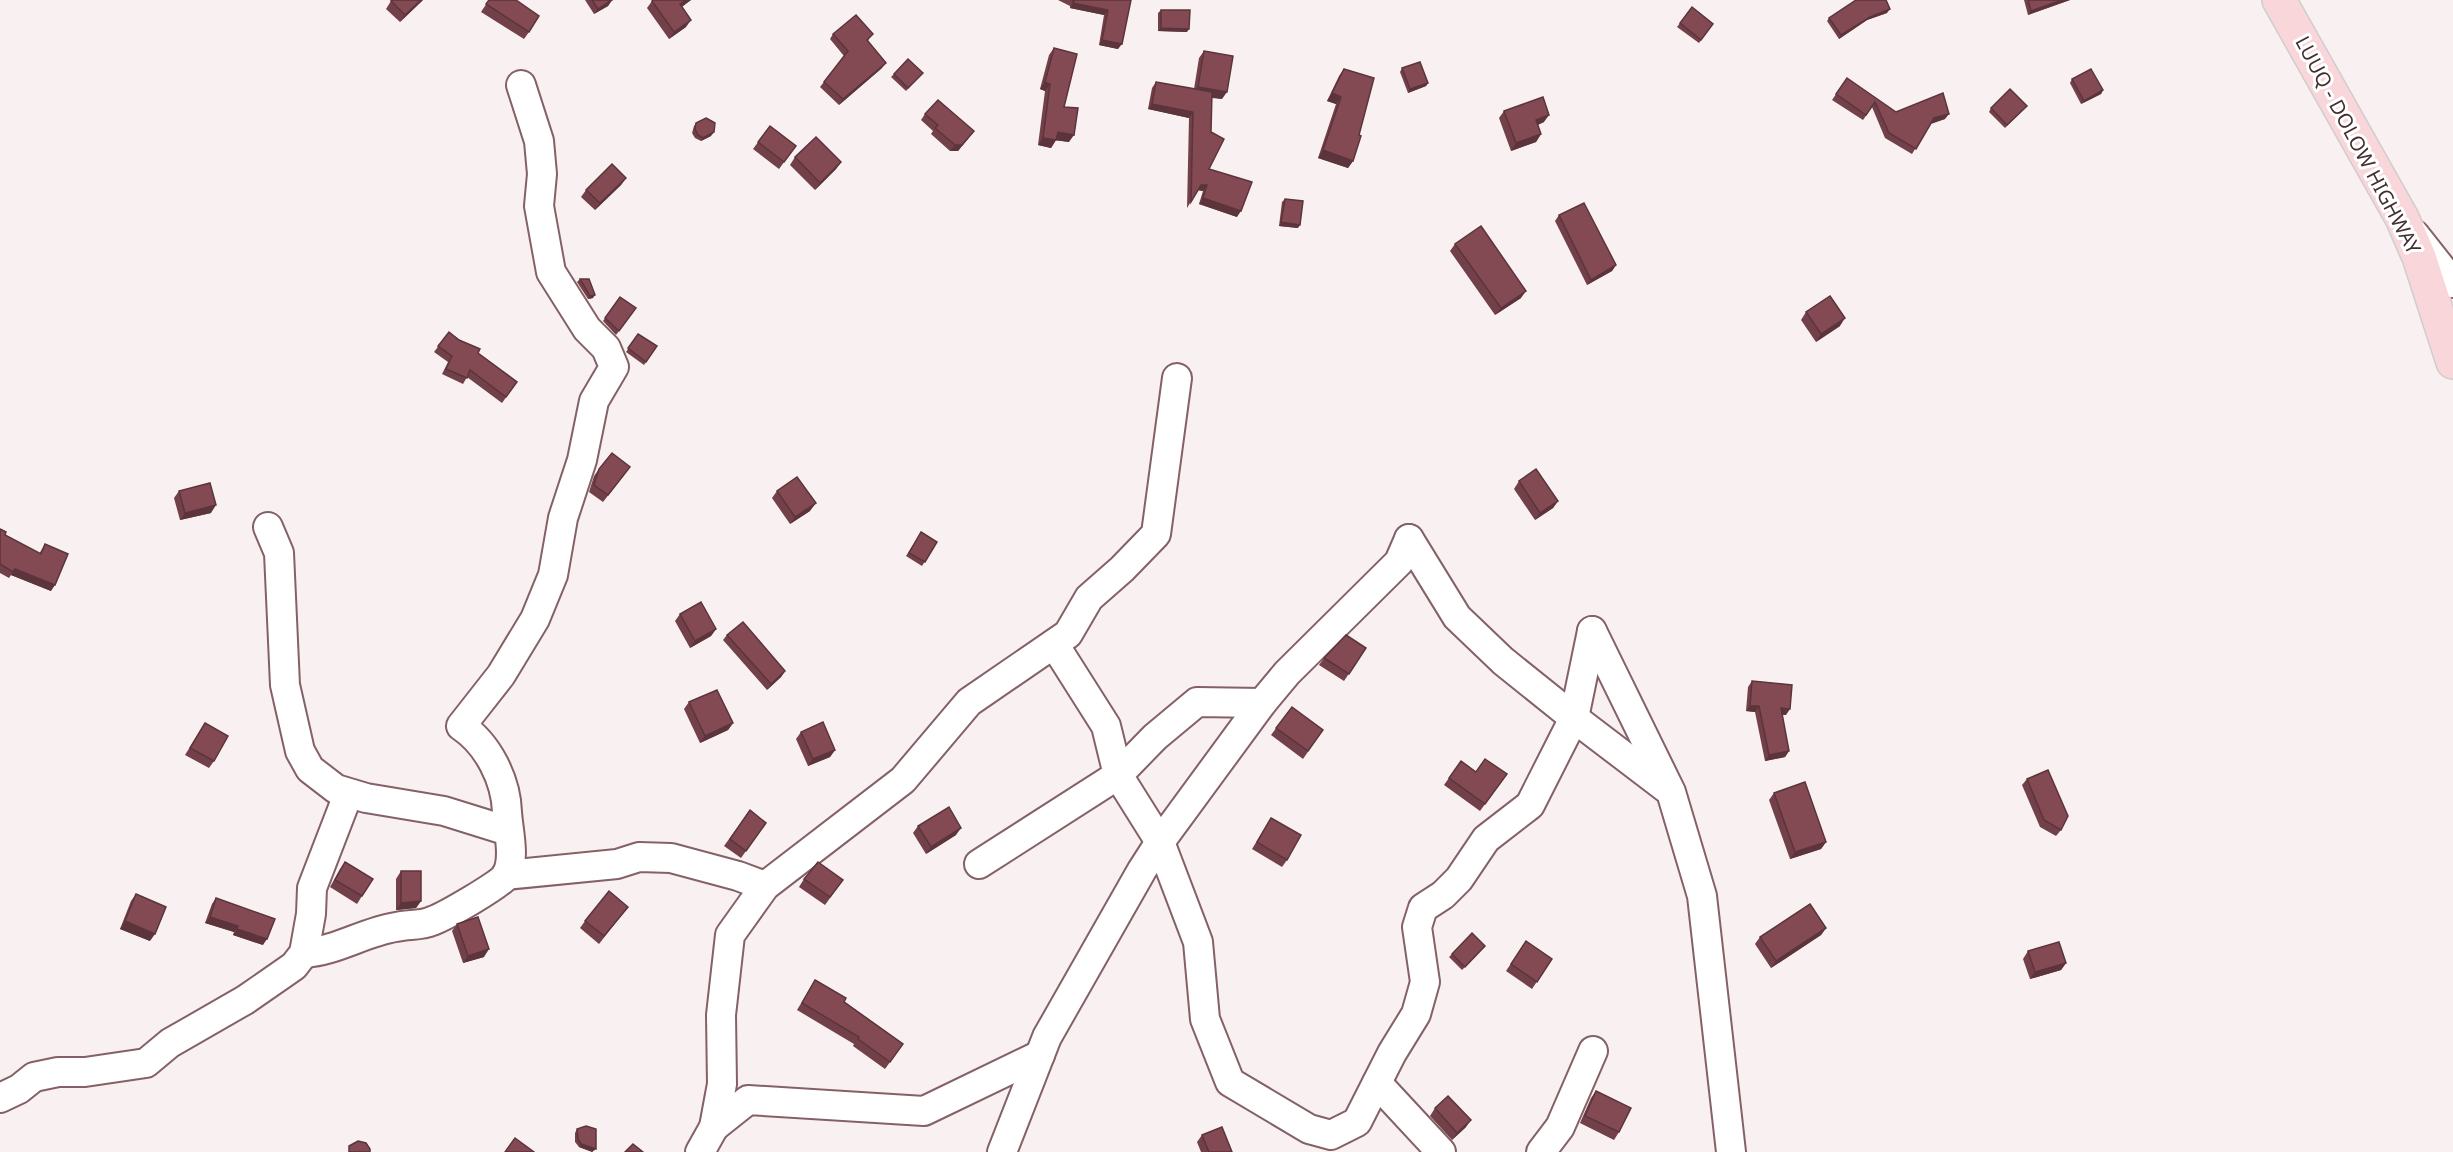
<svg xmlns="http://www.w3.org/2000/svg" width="2453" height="1152" viewBox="0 0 2453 1152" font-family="'Noto Sans',sans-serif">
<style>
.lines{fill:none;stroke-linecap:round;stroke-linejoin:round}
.minor-casing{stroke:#846166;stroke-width:32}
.major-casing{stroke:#d1cdce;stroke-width:36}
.minor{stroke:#fff;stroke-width:28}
.major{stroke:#f8d6da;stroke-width:33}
.wall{fill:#724048}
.shaded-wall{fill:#5c343b}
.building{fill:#844a54;stroke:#5c343b;stroke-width:1.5}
.labels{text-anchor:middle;stroke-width:6;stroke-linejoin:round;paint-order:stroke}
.street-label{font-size:20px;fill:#403032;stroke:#fff}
</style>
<rect width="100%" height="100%" fill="#f9f0f1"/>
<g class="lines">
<g class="minor-casing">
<g id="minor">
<path d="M 2415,235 L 2453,283"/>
<path d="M 268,527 L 279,553 L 285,685 L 300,751 L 310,769 L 336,789 L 366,798 L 444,811 L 508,831"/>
<path d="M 1409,539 L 1457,617 L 1503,661 L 1574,718 L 1666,788"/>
<path d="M 1592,631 L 1671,792 L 1702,896 L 1731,1152"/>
<path d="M 1262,703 L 1197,702 L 1155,737 L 1118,775 L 1160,842 L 1198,942 L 1205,1019 L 1230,1082 L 1309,1129 L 1331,1135 L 1357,1122 L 1392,1053 L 1416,1014 L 1425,982 L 1417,927 L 1423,908 L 1443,895 L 1459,879 L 1486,839 L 1530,805 L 1574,718 L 1592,631"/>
<path d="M 979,864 L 1118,775 L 1106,726 L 1054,644"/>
<path d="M 506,875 L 617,864 L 639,857 L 671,858 L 738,876 L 765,886"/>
<path d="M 304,953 C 337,951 364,932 396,927 C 408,924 421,926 432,921 C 444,917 501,884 506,876 C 516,859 508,830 507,812 C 506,780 488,744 461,726 L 501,675 L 535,619 L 553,575 L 563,518 L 582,460 L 594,401 L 614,367 L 606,348 L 587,329 L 551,272 L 539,206 L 542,174 L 539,141 L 521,85"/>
<path d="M 1377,1083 L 1441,1152"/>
<path d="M 0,1098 L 19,1089 L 34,1077 L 58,1072 L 85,1072 L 146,1063 L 170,1043 L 245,1000 L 294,966 L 304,953 L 311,914 L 312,888 L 344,805 L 344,792"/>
<path d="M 714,1127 L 748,1100 L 924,1111 L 1040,1055"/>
<path d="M 700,1152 L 714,1127 L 722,1084 L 721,1015 L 730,935 L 765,886 L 903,780 L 969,702 L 1068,634 L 1089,598 L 1122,569 L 1156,534 L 1177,378"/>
<path d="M 1002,1152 L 1047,1037 L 1142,870 L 1160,842 L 1262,703 L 1287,673 L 1399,562 L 1409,539"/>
<path d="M 1541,1152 L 1560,1127 L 1593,1051"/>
</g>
</g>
<g class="major-casing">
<path id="major" d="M 2279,0 L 2402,218 L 2419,257 L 2453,362"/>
</g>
<use href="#minor" class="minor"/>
<use href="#major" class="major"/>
</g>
<g class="wall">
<path d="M 423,0 L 400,22 L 386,9 L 391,1 Z"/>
<path d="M 489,0 L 529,32 L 524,39 L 481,12 Z"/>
<path d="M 585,0 L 612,0 L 608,6 L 594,14 Z"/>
<path d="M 691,0 L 682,7 L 686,27 L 669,39 L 647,8 L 652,1 Z"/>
<path d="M 1058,0 L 1131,0 L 1118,49 L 1099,45 L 1104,15 L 1070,8 L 1070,6 Z"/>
<path d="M 2024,0 L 2070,0 L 2028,15 Z"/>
<path d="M 1692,7 L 1713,24 L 1699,43 L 1677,27 Z"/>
<path d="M 1161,10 L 1187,32 L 1158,31 L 1158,13 Z"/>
<path d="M 1887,13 L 1867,20 L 1839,39 L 1827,21 L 1829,18 Z"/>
<path d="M 833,34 L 869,39 L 868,41 L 882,68 L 839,105 L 820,87 L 844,56 L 830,39 Z"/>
<path d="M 1054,48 L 1069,142 L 1056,140 L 1051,148 L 1038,145 L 1045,91 L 1040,89 L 1049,55 Z"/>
<path d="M 1204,51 L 1222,99 L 1212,98 L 1209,169 L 1237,217 L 1199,204 L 1203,191 L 1198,190 L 1187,208 L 1189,118 L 1148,109 L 1152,88 L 1156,82 L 1194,89 L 1199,58 Z"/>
<path d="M 1402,68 L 1428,83 L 1426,86 L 1408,93 L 1400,72 Z"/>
<path d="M 1344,69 L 1359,135 L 1353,161 L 1348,168 L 1318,158 L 1336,104 L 1327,101 L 1339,76 Z"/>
<path d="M 894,74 L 920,76 L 906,91 L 891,77 Z"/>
<path d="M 1847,78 L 1896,112 L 1945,119 L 1931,123 L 1912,154 L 1885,138 L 1872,107 L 1863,120 L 1832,100 Z"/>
<path d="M 2072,79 L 2103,90 L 2101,94 L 2081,104 L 2070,83 Z"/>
<path d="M 1991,108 L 2024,109 L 2005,128 L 1989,112 Z"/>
<path d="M 1504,111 L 1544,122 L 1538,125 L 1541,134 L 1536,142 L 1511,151 L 1499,118 Z"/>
<path d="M 925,114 L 974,131 L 958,151 L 950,151 L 931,134 L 933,131 L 921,120 Z"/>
<path d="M 696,123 L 711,136 L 701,141 L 695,138 L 692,133 L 694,126 Z"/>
<path d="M 770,126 L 796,146 L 779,169 L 753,149 Z"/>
<path d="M 795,157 L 841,162 L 836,169 L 815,190 L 790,165 Z"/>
<path d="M 626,178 L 621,185 L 595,210 L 581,197 L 586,190 Z"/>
<path d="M 1285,199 L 1298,228 L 1279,226 L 1282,202 Z"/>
<path d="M 1559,215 L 1616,265 L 1612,271 L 1587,285 L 1555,221 Z"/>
<path d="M 1455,244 L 1521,298 L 1495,315 L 1450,251 Z"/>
<path d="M 580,279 L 593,298 L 588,299 L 577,282 Z"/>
<path d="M 620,297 L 636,308 L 616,335 L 603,321 Z"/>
<path d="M 1806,312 L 1840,326 L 1816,342 L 1801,320 Z"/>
<path d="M 449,332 L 517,382 L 502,403 L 467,377 L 463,384 L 442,374 L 448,362 L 434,352 Z"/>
<path d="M 638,334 L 657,346 L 644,365 L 626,352 Z"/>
<path d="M 599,469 L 625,474 L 603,502 L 589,492 L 594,476 Z"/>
<path d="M 1519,481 L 1558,501 L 1553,508 L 1535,520 L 1514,489 Z"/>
<path d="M 179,491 L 211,513 L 180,520 L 174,498 Z"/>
<path d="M 777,491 L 810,511 L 790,524 L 772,498 Z"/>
<path d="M 0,529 L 5,535 L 39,554 L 45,544 L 51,591 L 11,575 L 9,578 L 0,573 Z"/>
<path d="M 921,532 L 937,542 L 922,566 L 906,556 Z"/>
<path d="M 680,614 L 716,629 L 711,636 L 690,648 L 675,621 Z"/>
<path d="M 727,635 L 785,671 L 781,677 L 767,690 L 723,640 Z"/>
<path d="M 1366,648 L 1344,681 L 1319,665 L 1324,658 Z"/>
<path d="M 1752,681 L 1786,715 L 1782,715 L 1789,751 L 1785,757 L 1765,761 L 1755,712 L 1746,711 L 1748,687 Z"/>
<path d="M 689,702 L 733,723 L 728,730 L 700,743 L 684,709 Z"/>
<path d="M 1292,707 L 1323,730 L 1303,759 L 1271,735 Z"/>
<path d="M 205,723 L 214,761 L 209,768 L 185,755 Z"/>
<path d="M 801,732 L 835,750 L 830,757 L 808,766 L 796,739 Z"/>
<path d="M 1461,761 L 1476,772 L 1507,774 L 1480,811 L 1444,785 Z"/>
<path d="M 2027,779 L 2061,830 L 2056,836 L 2040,827 L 2022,785 Z"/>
<path d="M 1774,793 L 1826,842 L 1821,849 L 1790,859 L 1769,800 Z"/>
<path d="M 750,810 L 766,823 L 741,858 L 724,846 Z"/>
<path d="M 1271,818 L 1287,860 L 1282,867 L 1252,849 Z"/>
<path d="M 918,826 L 956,835 L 926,854 L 913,833 Z"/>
<path d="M 345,862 L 362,896 L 357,904 L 330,887 L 340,869 Z"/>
<path d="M 401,871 L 421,901 L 416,908 L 396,910 L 396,879 Z"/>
<path d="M 804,879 L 843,880 L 825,905 L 799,887 Z"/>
<path d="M 136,894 L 150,941 L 120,929 L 131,901 Z"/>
<path d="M 216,898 L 263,945 L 233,935 L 234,932 L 205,923 L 212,904 Z"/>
<path d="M 628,907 L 599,944 L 580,928 L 585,921 Z"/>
<path d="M 457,924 L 484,957 L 463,963 L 452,931 Z"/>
<path d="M 1826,928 L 1821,935 L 1771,968 L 1755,944 L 1760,937 Z"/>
<path d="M 1526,941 L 1552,959 L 1532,989 L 1506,971 Z"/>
<path d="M 1485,946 L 1462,970 L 1449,957 L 1452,954 Z"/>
<path d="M 2028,951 L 2066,963 L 2061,970 L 2030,979 L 2023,959 Z"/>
<path d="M 815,980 L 903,1044 L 885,1069 L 853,1046 L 854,1044 L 797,1010 Z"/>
<path d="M 1596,1091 L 1619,1132 L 1614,1140 L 1580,1123 L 1591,1098 Z"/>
<path d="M 1435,1108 L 1466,1127 L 1452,1140 L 1430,1116 Z"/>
<path d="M 577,1129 L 593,1152 L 579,1147 L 575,1142 L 575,1133 Z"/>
<path d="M 1202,1135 L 1232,1152 L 1201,1152 L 1197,1142 Z"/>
</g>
<g class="shaded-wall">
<path d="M 421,0 L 423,0 L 400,22 L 405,15 Z"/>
<path d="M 612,0 L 608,6 L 594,14 L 598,9 Z"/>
<path d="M 686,0 L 691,0 L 675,11 L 680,4 Z"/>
<path d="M 2062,0 L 2070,0 L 2028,15 L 2031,11 Z"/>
<path d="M 1073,3 L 1108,10 L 1104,15 L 1070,8 Z"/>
<path d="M 1890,9 L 1887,13 L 1867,20 L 1839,39 L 1841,35 L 1870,17 Z"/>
<path d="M 691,20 L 686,27 L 669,39 L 674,32 Z"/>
<path d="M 1161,28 L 1189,29 L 1187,32 L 1158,31 Z"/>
<path d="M 1102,40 L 1122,44 L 1118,49 L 1099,45 Z"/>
<path d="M 886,63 L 882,68 L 839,105 L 843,99 Z"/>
<path d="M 1045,82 L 1050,84 L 1045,91 L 1040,89 Z"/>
<path d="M 1428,83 L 1426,86 L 1408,93 L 1410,89 Z"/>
<path d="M 1198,87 L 1227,92 L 1222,99 L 1193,94 Z"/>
<path d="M 2103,90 L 2101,94 L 2081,104 L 2084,101 Z"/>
<path d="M 1332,93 L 1341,97 L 1336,104 L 1327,101 Z"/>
<path d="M 1152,104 L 1193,112 L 1189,118 L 1148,109 Z"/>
<path d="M 1949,114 L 1945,119 L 1931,124 L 1934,118 Z"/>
<path d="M 1549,115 L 1544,122 L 1531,127 L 1536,120 Z"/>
<path d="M 974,131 L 958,151 L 950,151 L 955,145 Z"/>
<path d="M 714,132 L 711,136 L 701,141 L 703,138 Z"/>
<path d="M 1058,132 L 1074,135 L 1069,142 L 1053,140 Z"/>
<path d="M 1541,134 L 1536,142 L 1511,151 L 1516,143 Z"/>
<path d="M 1043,138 L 1056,140 L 1051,148 L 1038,145 Z"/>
<path d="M 1323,150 L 1353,161 L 1348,168 L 1318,158 Z"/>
<path d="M 841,162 L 836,169 L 815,190 L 820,183 Z"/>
<path d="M 626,178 L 621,185 L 595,210 L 600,203 Z"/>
<path d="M 1201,185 L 1207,185 L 1203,191 L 1197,190 Z"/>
<path d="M 1203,198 L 1241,211 L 1237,217 L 1199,204 Z"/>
<path d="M 1281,222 L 1300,225 L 1298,228 L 1279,226 Z"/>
<path d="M 1616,265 L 1612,271 L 1587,285 L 1591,280 Z"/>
<path d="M 1526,291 L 1521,298 L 1495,315 L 1501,308 Z"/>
<path d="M 595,295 L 593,298 L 588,299 L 590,296 Z"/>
<path d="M 1845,318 L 1840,326 L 1816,342 L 1821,334 Z"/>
<path d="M 1558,501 L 1553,508 L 1535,520 L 1540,513 Z"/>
<path d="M 816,503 L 810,511 L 790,524 L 795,517 Z"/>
<path d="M 216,505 L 211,513 L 180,520 L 185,513 Z"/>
<path d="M 15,569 L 55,585 L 51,591 L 11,575 Z"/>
<path d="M 716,629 L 711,636 L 690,648 L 695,641 Z"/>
<path d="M 785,671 L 781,677 L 767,690 L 771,684 Z"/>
<path d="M 1750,706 L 1759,706 L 1755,712 L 1746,711 Z"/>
<path d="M 1781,708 L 1790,709 L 1786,715 L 1777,714 Z"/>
<path d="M 733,723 L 728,730 L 700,743 L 705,736 Z"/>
<path d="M 835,750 L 830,757 L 808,766 L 813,759 Z"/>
<path d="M 1789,751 L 1785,757 L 1765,761 L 1769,755 Z"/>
<path d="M 961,828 L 956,835 L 926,854 L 931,847 Z"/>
<path d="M 1826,842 L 1821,849 L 1790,859 L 1795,852 Z"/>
<path d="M 421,901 L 416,908 L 396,910 L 401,903 Z"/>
<path d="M 210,917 L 238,926 L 234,932 L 205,923 Z"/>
<path d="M 125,921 L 155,934 L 150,941 L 120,929 Z"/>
<path d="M 1826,928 L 1821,935 L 1771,968 L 1776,961 Z"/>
<path d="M 237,929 L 267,939 L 263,945 L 233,935 Z"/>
<path d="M 489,949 L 484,957 L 463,963 L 468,956 Z"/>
<path d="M 2066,963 L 2061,970 L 2030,979 L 2035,972 Z"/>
<path d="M 1471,1120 L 1466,1127 L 1452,1140 L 1457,1133 Z"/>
<path d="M 581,1144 L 596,1149 L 592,1152 L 579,1147 Z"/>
</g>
<g class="building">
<path d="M 393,0 L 421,0 L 405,15 L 391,1 Z"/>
<path d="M 489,0 L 516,0 L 539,16 L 529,32 L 486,4 Z"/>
<path d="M 592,0 L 612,0 L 598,9 Z"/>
<path d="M 653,0 L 686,0 L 680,4 L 691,20 L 674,32 L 652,1 Z"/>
<path d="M 1072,0 L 1131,0 L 1122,44 L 1102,40 L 1108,10 L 1073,3 L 1074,1 Z"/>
<path d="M 1856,0 L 1886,0 L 1890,9 L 1870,17 L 1841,35 L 1829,18 Z"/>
<path d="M 2028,0 L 2062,0 L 2031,11 Z"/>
<path d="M 1692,7 L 1713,24 L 1701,40 L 1680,23 Z"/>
<path d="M 1161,10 L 1190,10 L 1189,29 L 1161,28 Z"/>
<path d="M 856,15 L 873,34 L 867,40 L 886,63 L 843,99 L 824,82 L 848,51 L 833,34 Z"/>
<path d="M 1054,48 L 1077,54 L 1064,107 L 1078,108 L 1074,135 L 1058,132 L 1056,140 L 1043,138 L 1050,84 L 1045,82 Z"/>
<path d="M 1204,51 L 1233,56 L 1227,92 L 1198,87 Z"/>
<path d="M 908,59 L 923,73 L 908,88 L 894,74 Z"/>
<path d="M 1420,62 L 1428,83 L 1410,89 L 1402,68 Z"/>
<path d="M 1344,69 L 1374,78 L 1359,135 L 1361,136 L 1353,161 L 1323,150 L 1341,97 L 1332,93 Z"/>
<path d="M 2091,69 L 2103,90 L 2084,101 L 2072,79 Z"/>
<path d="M 1847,78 L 1896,112 L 1943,93 L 1949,114 L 1934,118 L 1916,149 L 1889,133 L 1875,102 L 1866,115 L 1836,94 Z"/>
<path d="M 1156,82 L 1212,92 L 1211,132 L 1224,139 L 1209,169 L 1252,182 L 1241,211 L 1203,198 L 1207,185 L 1201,185 L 1191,202 L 1193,112 L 1152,104 Z"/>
<path d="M 2010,89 L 2027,106 L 2007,125 L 1991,108 Z"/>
<path d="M 1543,97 L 1549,115 L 1536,120 L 1541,134 L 1516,143 L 1504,111 Z"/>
<path d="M 938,100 L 974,131 L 962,145 L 955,145 L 935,128 L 938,125 L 925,114 Z"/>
<path d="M 706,118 L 715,123 L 714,132 L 703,138 L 698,135 L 695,129 L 696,123 Z"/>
<path d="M 770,126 L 796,146 L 784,162 L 758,142 Z"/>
<path d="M 816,137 L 841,162 L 820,183 L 795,157 Z"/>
<path d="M 612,164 L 626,178 L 600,203 L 586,190 Z"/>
<path d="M 1285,199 L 1303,201 L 1300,225 L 1281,222 Z"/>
<path d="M 1584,203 L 1616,265 L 1591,280 L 1559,215 Z"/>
<path d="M 1481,226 L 1526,291 L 1501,308 L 1455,244 Z"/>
<path d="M 580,279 L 589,279 L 595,295 L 590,296 Z"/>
<path d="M 1830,296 L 1845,318 L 1821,334 L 1806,312 Z"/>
<path d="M 620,297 L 636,308 L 619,331 L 605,318 Z"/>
<path d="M 449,332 L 459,340 L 480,349 L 478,353 L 517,382 L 506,397 L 470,370 L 467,378 L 446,369 L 452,356 L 438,346 Z"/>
<path d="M 638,334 L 657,346 L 646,362 L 628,348 Z"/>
<path d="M 612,453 L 630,467 L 608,495 L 594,485 L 599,469 Z"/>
<path d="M 1536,469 L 1558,501 L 1540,513 L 1519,481 Z"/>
<path d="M 797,477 L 816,503 L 795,517 L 777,491 Z"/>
<path d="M 210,483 L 216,505 L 185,513 L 179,491 Z"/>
<path d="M 0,529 L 6,532 L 5,535 L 41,554 L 45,544 L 68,554 L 55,585 L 15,569 L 13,572 L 0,564 Z"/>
<path d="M 921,532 L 937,542 L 925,562 L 909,553 Z"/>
<path d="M 701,602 L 716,629 L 695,641 L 680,614 Z"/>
<path d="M 743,622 L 785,671 L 771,684 L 727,635 Z"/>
<path d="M 1346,635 L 1366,648 L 1349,674 L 1324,658 Z"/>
<path d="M 1752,681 L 1792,685 L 1790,709 L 1781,708 L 1789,751 L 1769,755 L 1759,706 L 1750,706 Z"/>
<path d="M 717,690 L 733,723 L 705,736 L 689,702 Z"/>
<path d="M 1292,707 L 1323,730 L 1308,751 L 1276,728 Z"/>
<path d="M 823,722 L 835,750 L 813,759 L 801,732 Z"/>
<path d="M 205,723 L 228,736 L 214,761 L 190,748 Z"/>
<path d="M 1485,759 L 1507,774 L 1485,804 L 1449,778 L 1461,761 L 1476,772 Z"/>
<path d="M 2048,770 L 2068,816 L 2061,830 L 2044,820 L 2027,779 Z"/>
<path d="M 1805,782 L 1826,842 L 1795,852 L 1774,793 Z"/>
<path d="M 949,807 L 961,828 L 931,847 L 918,826 Z"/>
<path d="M 750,810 L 766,823 L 746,851 L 730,839 Z"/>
<path d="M 1271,818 L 1301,835 L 1287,860 L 1257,842 Z"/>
<path d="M 345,862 L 373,879 L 362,896 L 335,880 Z"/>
<path d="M 818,862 L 843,880 L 830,897 L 804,879 Z"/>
<path d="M 401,871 L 421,871 L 421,901 L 401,903 Z"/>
<path d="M 609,891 L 628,907 L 604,936 L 585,921 Z"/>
<path d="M 136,894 L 166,907 L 155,934 L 125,921 Z"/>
<path d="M 216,898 L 275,919 L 267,939 L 237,929 L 238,926 L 210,917 Z"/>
<path d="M 1810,904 L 1826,928 L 1776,961 L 1760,937 Z"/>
<path d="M 478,917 L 489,949 L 468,956 L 457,924 Z"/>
<path d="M 1472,933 L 1485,946 L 1465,967 L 1452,954 Z"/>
<path d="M 1526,941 L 1552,959 L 1537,982 L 1511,964 Z"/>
<path d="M 2059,942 L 2066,963 L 2035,972 L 2028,951 Z"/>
<path d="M 815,980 L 846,998 L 844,1002 L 903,1044 L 890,1062 L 858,1039 L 859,1037 L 802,1003 Z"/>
<path d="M 1596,1091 L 1631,1108 L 1619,1132 L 1585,1116 Z"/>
<path d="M 1448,1096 L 1471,1120 L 1457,1133 L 1435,1108 Z"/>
<path d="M 586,1126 L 596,1129 L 596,1149 L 581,1144 L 578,1139 L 577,1129 Z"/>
<path d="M 1222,1127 L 1232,1152 L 1209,1152 L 1202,1135 Z"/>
<path d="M 515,1138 L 534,1152 L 505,1152 Z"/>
<path d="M 358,1141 L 366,1143 L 370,1149 L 370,1152 L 349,1152 L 349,1146 Z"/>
<path d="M 633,1144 L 643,1152 L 625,1152 Z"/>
</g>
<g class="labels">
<g class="street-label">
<text transform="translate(2358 145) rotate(62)" y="7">LUUQ - DOLOW HIGHWAY</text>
</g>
</g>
</svg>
